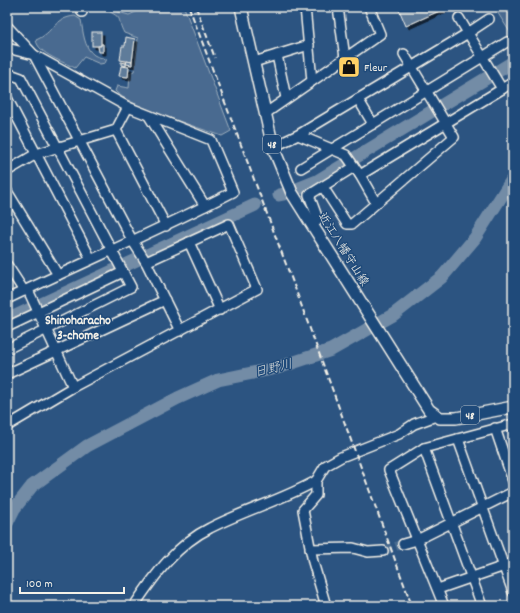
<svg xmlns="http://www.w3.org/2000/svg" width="520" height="613" viewBox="0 0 520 613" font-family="Dekko,'Klee One',sans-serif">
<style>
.green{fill:#496b90;stroke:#9eaebc}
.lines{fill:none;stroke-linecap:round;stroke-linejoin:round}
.river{stroke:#738ca6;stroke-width:13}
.building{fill:#5e7b9a;stroke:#f4f1e8;filter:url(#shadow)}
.minor-tunnel{stroke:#4a6c90;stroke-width:9;stroke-dasharray:9 4.5;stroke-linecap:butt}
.minor-casing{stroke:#f4f1e8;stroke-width:12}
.major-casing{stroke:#f4f1e8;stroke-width:14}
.minor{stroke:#1f4a7a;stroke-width:9}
.major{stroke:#1f4a7a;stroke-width:11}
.rail{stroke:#f4f1e8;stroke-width:2;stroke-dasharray:6 3;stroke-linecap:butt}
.labels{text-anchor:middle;stroke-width:3;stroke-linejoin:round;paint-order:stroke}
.shield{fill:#1f4a7a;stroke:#b4bfc7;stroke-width:1}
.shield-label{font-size:11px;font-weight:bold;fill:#f4f1e8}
.poi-label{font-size:12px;fill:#f4f1e8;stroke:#1f4a7a;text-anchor:start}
.street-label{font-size:12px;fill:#f4f1e8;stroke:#1f4a7a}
.neighbourhood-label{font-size:13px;font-weight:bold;fill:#f4f1e8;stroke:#1f4a7a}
.water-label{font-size:13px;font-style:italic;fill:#dadddb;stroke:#1f4a7a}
</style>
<defs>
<filter id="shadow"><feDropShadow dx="3" dy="3" stdDeviation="0" flood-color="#0009"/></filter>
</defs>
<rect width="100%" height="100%" fill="#2c5481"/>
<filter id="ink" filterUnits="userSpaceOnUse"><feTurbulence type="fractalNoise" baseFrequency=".025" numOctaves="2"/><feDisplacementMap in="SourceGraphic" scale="8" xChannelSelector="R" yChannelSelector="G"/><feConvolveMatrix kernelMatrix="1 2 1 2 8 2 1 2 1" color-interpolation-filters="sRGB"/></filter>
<g filter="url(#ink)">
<g class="green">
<path d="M 110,7 L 118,12 L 129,15 L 147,7 L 184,7 L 231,131 L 222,136 C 200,128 128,106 115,91 L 117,86 L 129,88 L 130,73 L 134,71 L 138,38 L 124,33 C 116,18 125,19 106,10 Z"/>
<path d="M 494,7 L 513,7 L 513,37 Z"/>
<path d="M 75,16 L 81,20 C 83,31 84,48 94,55 C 97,57 103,58 107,59 L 105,63 L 100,64 L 84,57 L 75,68 C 64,62 38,54 36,40 C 53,33 54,18 75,16 Z"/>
</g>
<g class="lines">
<g class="river">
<path d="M 297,189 L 317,181 L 513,62"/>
<path d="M 279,195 L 284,194"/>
<path d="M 7,320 L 255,205"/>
<path d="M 7,523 L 14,509 L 32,486 L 87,446 L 178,398 L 218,380 L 277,368 L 331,350 L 393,315 L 442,277 L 475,238 L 513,178"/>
</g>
</g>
<g class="building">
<path d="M 398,7 L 448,7 L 406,26 Z"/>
<rect x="92" y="32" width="9" height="14"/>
<path d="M 126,37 L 135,39 L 132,62 L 120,60 L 122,46 L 125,46 Z"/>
<path d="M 101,44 L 103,44 L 103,52 L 99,52 L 98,46 L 101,46 Z"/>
<path d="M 127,61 L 132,62 L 132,65 L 126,64 Z"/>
<path d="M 121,62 L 126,63 L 126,66 L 121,65 Z"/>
<path d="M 121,66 L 129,67 L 128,77 L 119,76 Z"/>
</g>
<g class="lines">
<path class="minor-tunnel" d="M 383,551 L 403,544"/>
<g class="minor-casing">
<g id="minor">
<path d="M 305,7 L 312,81"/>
<path d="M 338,7 L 345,58"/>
<path d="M 82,12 L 83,7"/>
<path d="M 459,18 L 468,33 L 489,19"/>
<path d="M 7,26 L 34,55 L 132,240 L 146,262 L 180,331"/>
<path d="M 7,48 L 34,55 L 128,107 L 211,140 L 233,192 C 159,230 82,263 7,299"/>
<path d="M 277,55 L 286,98"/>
<path d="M 254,62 L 309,45"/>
<path d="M 7,73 L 21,78 L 131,287 L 7,349"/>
<path d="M 502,89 L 513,82"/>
<path d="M 7,98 L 91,259"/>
<path d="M 358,99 L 373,124"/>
<path d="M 266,113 L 380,34 L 369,7"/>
<path d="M 149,116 L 205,206"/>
<path d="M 116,130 L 166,226"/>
<path d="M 273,147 L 298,135 L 468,33 L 502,89 L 360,175 L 346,155 L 298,135"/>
<path d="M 301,168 L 507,42 L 513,42"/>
<path d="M 7,171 L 36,154 L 116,130 L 128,107"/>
<path d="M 360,175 L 376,203"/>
<path d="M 323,187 L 347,224 L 352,224 L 454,137 L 404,54"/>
<path d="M 7,191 L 58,275"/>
<path d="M 313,224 L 318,219 L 309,195 L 354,167"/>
<path d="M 189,242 L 220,310"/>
<path d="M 7,265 L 24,291"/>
<path d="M 28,290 L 73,387"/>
<path d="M 7,327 L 123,272"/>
<path d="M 7,374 L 165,300"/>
<path d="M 7,426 L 73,387 L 257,289 L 229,224 L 146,262"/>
<path d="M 495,428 L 513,481"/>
<path d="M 458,439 L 513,592"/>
<path d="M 424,448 L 482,606"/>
<path d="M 403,544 L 417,540 L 513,492"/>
<path d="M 310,549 L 353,548 L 368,552 L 383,551"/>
<path d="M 438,589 L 513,563"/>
<path d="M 134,606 C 154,576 177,544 210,528 C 245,510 282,500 316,481"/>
<path d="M 326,606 L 313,562 L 303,510 L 316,495 L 316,481 L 325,466 L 341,457 L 399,434 L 414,424 L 436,416"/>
<path d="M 444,606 L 389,470 L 424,448 L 513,424"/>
</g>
</g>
<g class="major-casing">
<path id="major" d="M 241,7 L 273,147 L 292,193 L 429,410 L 440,418 L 456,418 L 513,407"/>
</g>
<use href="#minor" class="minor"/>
<use href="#major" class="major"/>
<g class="rail">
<path d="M 189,7 L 295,288 L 412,606"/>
<path d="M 196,7 L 215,58"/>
</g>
</g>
</g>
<defs>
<g id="shop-square" transform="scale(1.15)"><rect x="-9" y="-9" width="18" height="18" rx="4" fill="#ffd166" stroke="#1f4a7a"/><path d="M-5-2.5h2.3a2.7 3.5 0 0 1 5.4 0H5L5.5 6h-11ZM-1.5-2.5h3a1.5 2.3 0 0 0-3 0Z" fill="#111"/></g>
</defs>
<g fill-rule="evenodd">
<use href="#shop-square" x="349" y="67"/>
</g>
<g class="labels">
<g class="shield">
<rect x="263" y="135" width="18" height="18" rx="3"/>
<rect x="461" y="406" width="18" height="18" rx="3"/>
</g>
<g class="shield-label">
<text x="272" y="148">48</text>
<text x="470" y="419">48</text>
</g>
<g class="poi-label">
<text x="364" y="71">Fleur</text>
</g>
<g class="street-label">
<text transform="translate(344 249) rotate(58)" y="4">近江八幡守山線</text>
</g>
<g class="neighbourhood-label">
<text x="78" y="324">Shinoharacho<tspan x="78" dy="15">3-chome</tspan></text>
</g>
<g class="water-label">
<text transform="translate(273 367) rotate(-14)" y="5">日野川</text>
</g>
</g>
<rect width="520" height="613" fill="none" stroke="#1f4a7a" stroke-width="24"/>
<rect x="12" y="12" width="496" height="589" fill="none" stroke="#f4f1e8" stroke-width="1.5" filter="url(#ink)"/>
<path d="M20 587v6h104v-6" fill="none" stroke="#f4f1e8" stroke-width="2"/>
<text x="26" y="587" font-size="12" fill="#f4f1e8" stroke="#1f4a7a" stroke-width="3" paint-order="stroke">100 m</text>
</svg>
